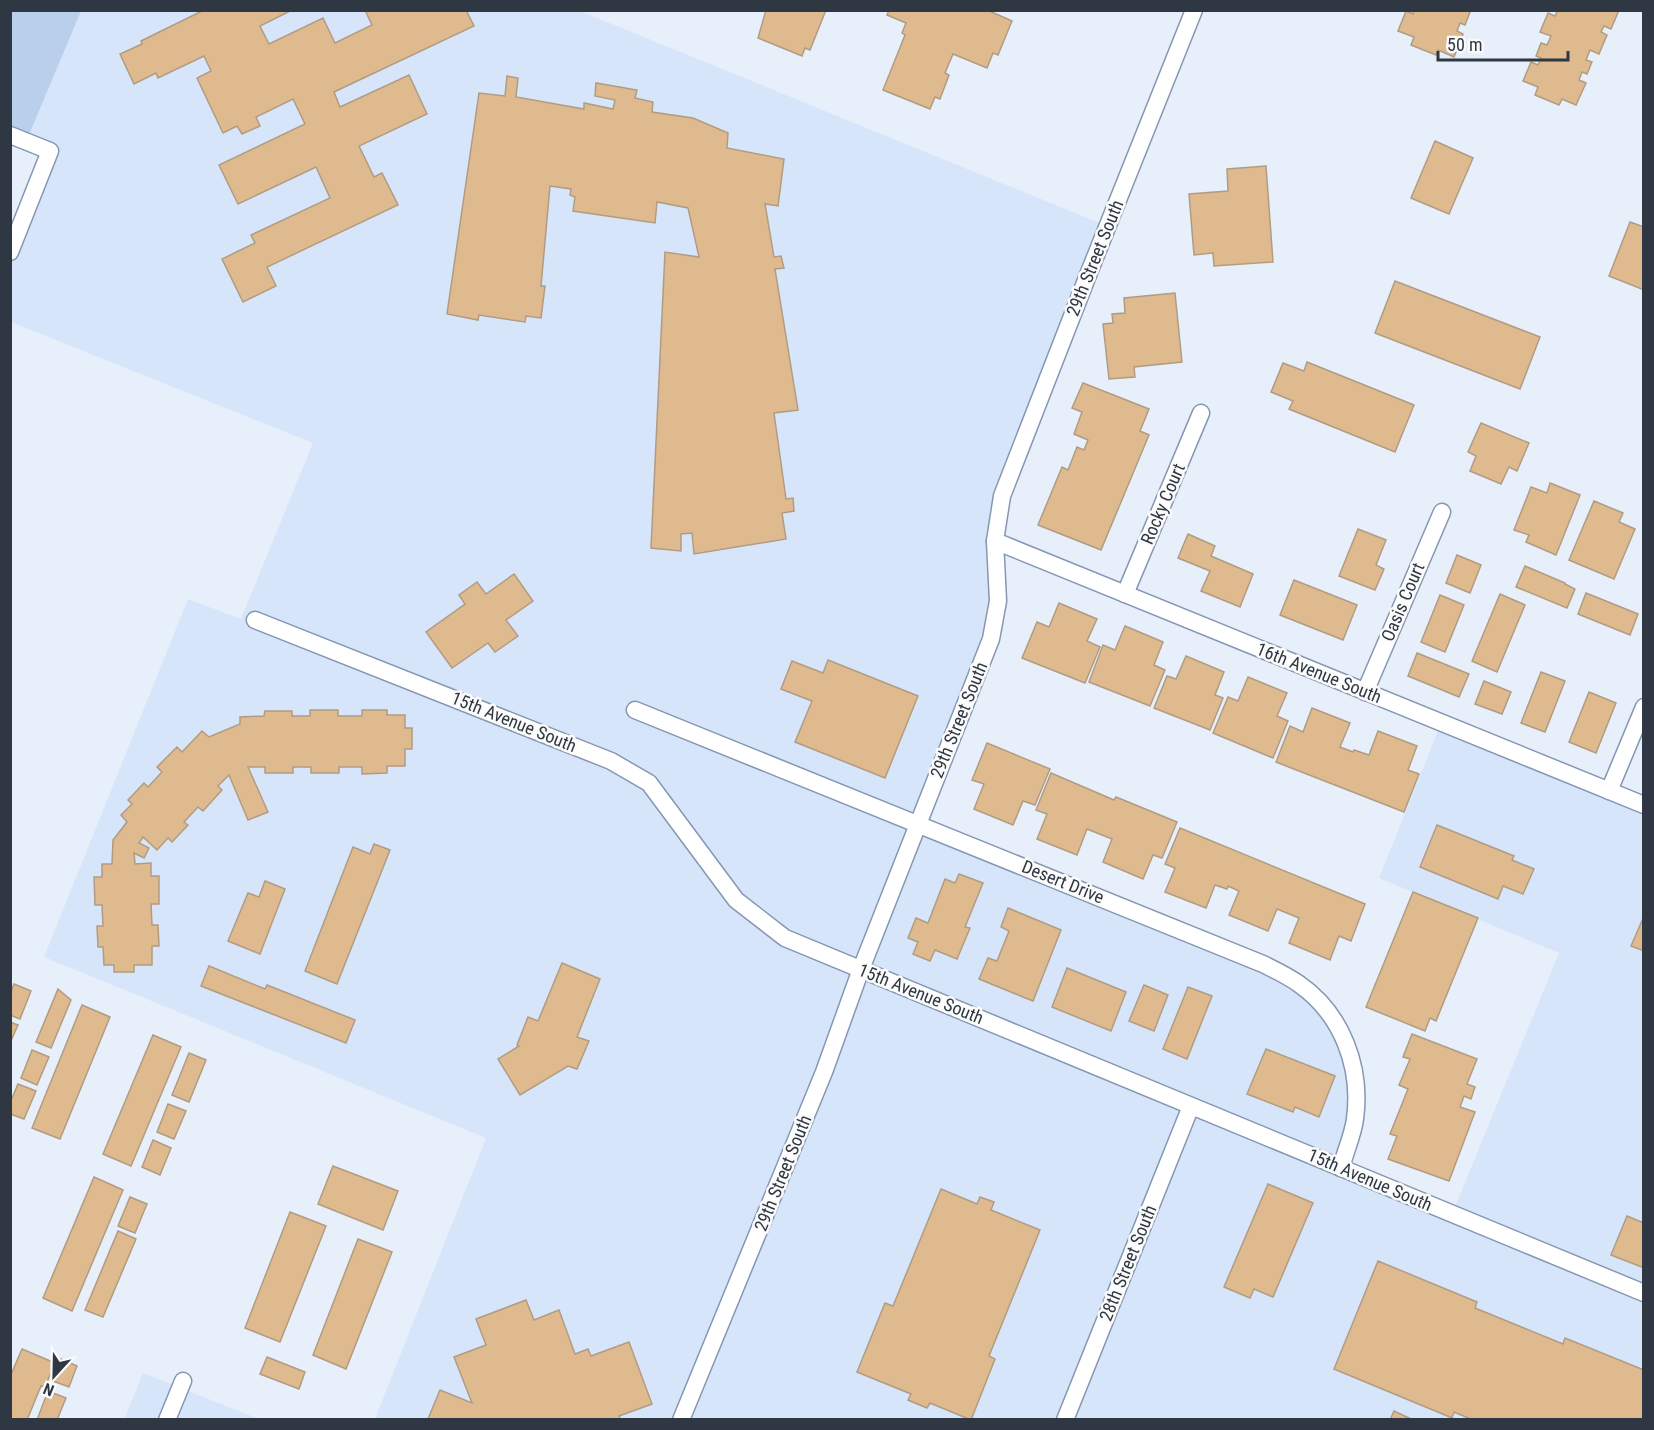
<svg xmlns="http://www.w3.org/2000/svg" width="1654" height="1430" viewBox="0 0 1654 1430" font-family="'Roboto Condensed',sans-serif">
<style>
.built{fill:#d7e5fa}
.green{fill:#bacfec}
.building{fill:#deba8e;stroke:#b19c83;stroke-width:1.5}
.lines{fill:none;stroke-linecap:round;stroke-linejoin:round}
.street-casing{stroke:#8597b1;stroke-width:19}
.street{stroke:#fff;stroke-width:16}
.labels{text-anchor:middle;stroke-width:5;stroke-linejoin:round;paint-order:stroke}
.street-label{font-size:18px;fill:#2f3742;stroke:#fbfbfb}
</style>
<rect width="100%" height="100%" fill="#e7effa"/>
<g class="built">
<path d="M 81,10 L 580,11 L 1107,226 L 1002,496 L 998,601 L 918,823 L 1263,964 L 1331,1013 L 1355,1083 L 1341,1168 L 1452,1214 L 1559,953 L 1379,878 L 1441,723 L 1643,805 L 1643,1419 L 375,1419 L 486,1138 L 44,957 L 188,599 L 241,619 L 313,443 L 11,322 L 10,252 L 50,152 L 26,142 Z"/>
<path d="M 143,1373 L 259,1419 L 124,1420 Z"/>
</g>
<path class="green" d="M 10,11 L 81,11 L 26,142 L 11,135 Z"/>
<g class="building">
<path d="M 204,10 L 292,10 L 260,26 L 269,44 L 323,18 L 335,43 L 372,25 L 365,10 L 466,10 L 474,26 L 334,92 L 340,107 L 409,75 L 427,114 L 359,146 L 374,177 L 382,173 L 398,205 L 267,267 L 276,286 L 243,302 L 222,259 L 255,243 L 251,235 L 330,198 L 316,167 L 238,204 L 219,165 L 305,124 L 293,99 L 256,117 L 260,126 L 242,134 L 237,126 L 223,133 L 197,78 L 211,71 L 204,56 L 158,78 L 156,73 L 134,84 L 120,54 L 142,44 L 141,41 Z"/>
<path d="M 766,10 L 826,10 L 810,50 L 805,48 L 802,56 L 758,38 Z"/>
<path d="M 889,10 L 987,10 L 1012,21 L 998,55 L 993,53 L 987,68 L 953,54 L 945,73 L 949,75 L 940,99 L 935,97 L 930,109 L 883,90 L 905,35 L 902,33 L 906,23 L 887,15 Z"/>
<path d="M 1414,10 L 1466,10 L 1470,12 L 1465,25 L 1460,23 L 1457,31 L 1463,34 L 1454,57 L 1438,50 L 1436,55 L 1411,45 L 1414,37 L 1398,31 L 1406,11 L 1413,14 Z"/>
<path d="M 1558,10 L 1619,10 L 1611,29 L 1604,26 L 1601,32 L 1607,35 L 1599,54 L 1590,50 L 1586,60 L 1592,62 L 1587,74 L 1582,72 L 1579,80 L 1586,83 L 1576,105 L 1562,99 L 1559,105 L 1535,95 L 1538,87 L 1523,81 L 1531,62 L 1538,65 L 1541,58 L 1536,56 L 1541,43 L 1547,45 L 1551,36 L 1540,32 L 1548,13 L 1555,16 Z"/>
<path d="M 507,76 L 518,78 L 516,97 L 584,109 L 584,103 L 613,109 L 615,100 L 595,96 L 596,83 L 637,90 L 635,98 L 653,102 L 652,112 L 693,118 L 728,133 L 727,148 L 784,159 L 778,206 L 765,204 L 774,257 L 781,256 L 784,268 L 775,269 L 798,410 L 774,413 L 786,499 L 793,498 L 794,511 L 782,513 L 786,539 L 694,554 L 692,533 L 681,534 L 681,551 L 651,548 L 665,252 L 699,257 L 688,208 L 657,202 L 655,223 L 573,211 L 575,197 L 570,195 L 571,189 L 550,186 L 541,286 L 545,286 L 541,318 L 526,316 L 525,322 L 479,315 L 478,320 L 447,314 L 479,93 L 505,96 Z"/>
<path d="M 1435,141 L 1473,158 L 1449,214 L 1411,198 Z"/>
<path d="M 1266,166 L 1273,262 L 1214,266 L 1213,253 L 1194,255 L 1189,194 L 1228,191 L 1227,169 Z"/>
<path d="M 1630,222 L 1644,227 L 1644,290 L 1609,276 Z"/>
<path d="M 1395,281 L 1540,337 L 1520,389 L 1375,333 Z"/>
<path d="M 1175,293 L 1182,362 L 1134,367 L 1135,377 L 1109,379 L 1103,324 L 1113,323 L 1112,314 L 1125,313 L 1124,298 Z"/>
<path d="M 1307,362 L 1414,405 L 1395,452 L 1289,409 L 1293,401 L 1271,392 L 1283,363 L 1304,371 Z"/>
<path d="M 1083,383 L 1149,409 L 1140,431 L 1149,435 L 1101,550 L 1038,525 L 1062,467 L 1068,470 L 1077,447 L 1084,450 L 1088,440 L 1074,434 L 1082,412 L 1072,408 Z"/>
<path d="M 1481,423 L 1529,443 L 1517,471 L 1509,467 L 1501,484 L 1470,471 L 1476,456 L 1468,452 Z"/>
<path d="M 1550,483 L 1580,495 L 1556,555 L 1526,542 L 1529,535 L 1514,530 L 1531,487 L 1547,493 Z"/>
<path d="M 1594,501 L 1623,513 L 1619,522 L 1635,529 L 1614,579 L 1569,560 Z"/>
<path d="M 1358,529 L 1386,540 L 1376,565 L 1384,569 L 1375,590 L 1339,576 Z"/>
<path d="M 1188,534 L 1215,546 L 1211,556 L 1253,574 L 1240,607 L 1201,591 L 1210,571 L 1178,558 Z"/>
<path d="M 1457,555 L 1481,565 L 1470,593 L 1446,583 Z"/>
<path d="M 1525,566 L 1565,583 L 1565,584 L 1575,589 L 1567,608 L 1516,587 Z"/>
<path d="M 514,574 L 533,601 L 506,620 L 518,636 L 495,652 L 488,643 L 452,668 L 426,632 L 465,604 L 459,595 L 477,582 L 486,594 Z"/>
<path d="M 1294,580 L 1357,605 L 1343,640 L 1280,615 Z"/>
<path d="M 1586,593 L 1638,614 L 1630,635 L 1578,614 Z"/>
<path d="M 1500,594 L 1525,605 L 1497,672 L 1472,661 Z"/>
<path d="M 1440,595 L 1464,605 L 1445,652 L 1421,642 Z"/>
<path d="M 1059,603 L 1097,619 L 1087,641 L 1100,647 L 1085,683 L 1022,658 L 1037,622 L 1049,627 Z"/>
<path d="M 1125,626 L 1163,642 L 1154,665 L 1165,670 L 1150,706 L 1089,682 L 1103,645 L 1115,650 Z"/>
<path d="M 1417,653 L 1469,674 L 1459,697 L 1408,676 Z"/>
<path d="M 1186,656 L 1224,672 L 1215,695 L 1223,698 L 1210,730 L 1154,708 L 1167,676 L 1176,679 Z"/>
<path d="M 828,660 L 918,696 L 885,778 L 795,742 L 812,701 L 781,689 L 792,661 L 823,673 Z"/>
<path d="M 1541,672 L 1565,681 L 1545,732 L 1521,723 Z"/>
<path d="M 1248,677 L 1287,693 L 1277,716 L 1288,721 L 1273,758 L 1213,733 L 1228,697 L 1238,701 Z"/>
<path d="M 1484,681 L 1511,692 L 1502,714 L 1475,704 Z"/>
<path d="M 1589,692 L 1616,703 L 1596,753 L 1569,742 Z"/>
<path d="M 1312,708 L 1350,723 L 1340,747 L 1353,752 L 1354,750 L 1369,755 L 1378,731 L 1417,746 L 1408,770 L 1419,774 L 1404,812 L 1276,762 L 1290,726 L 1303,732 Z"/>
<path d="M 310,710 L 338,710 L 338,716 L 362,716 L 362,710 L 387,710 L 387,715 L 405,715 L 405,728 L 412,728 L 412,749 L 405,749 L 405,766 L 387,766 L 387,773 L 362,774 L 362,767 L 339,767 L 339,773 L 311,773 L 311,767 L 293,767 L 293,773 L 265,773 L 265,767 L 248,767 L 268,812 L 248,820 L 229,775 L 218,786 L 222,790 L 203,811 L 198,807 L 184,822 L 188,825 L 172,842 L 168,838 L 157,850 L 143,837 L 139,843 L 149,848 L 144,858 L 134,853 L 135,864 L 151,863 L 151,876 L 159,876 L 159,904 L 151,904 L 152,925 L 158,925 L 159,946 L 152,946 L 152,965 L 134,965 L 134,972 L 114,972 L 114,965 L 104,965 L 103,947 L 98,947 L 97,926 L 103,926 L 102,905 L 95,905 L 94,877 L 102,877 L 102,864 L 112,864 L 113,840 L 127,822 L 121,815 L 132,804 L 128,800 L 144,783 L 148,787 L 162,772 L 157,767 L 177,747 L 182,752 L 202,731 L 209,737 L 240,724 L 240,717 L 264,716 L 265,711 L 292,711 L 292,716 L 310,716 Z"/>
<path d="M 987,743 L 1050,769 L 1035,805 L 1023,801 L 1013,825 L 974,809 L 984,784 L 972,780 Z"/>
<path d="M 1051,773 L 1114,800 L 1116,797 L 1177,822 L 1162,858 L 1153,855 L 1143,879 L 1103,862 L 1112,839 L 1087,829 L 1077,855 L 1037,839 L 1047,814 L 1036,810 Z"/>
<path d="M 1437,825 L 1514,856 L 1512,860 L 1534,869 L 1523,894 L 1503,886 L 1498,899 L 1420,867 Z"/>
<path d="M 1180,828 L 1365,904 L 1351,941 L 1339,936 L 1330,960 L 1289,943 L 1299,918 L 1277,909 L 1268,931 L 1229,915 L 1239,891 L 1228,886 L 1227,889 L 1215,885 L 1206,908 L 1165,892 L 1175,868 L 1165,864 Z"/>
<path d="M 374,844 L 390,850 L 337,984 L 305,971 L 353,847 L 370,854 Z"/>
<path d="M 959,874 L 983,883 L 965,927 L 970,928 L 957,959 L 935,950 L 930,961 L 913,954 L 918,942 L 908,938 L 916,918 L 928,923 L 945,879 L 955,883 Z"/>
<path d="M 265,881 L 285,889 L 260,954 L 228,941 L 248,893 L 259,897 Z"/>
<path d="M 1413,892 L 1478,918 L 1436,1021 L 1430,1018 L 1425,1031 L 1366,1007 Z"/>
<path d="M 1008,908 L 1061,930 L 1033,1001 L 979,979 L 988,958 L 997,961 L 1009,931 L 1001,927 Z"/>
<path d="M 1644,916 L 1644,951 L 1631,946 Z"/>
<path d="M 562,963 L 600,979 L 577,1037 L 589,1041 L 577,1069 L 568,1066 L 520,1095 L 498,1059 L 519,1046 L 517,1045 L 528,1017 L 538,1021 Z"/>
<path d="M 209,966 L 265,989 L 267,985 L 355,1020 L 346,1043 L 201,986 Z"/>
<path d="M 1067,968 L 1126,992 L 1111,1031 L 1052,1007 Z"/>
<path d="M 14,984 L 31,991 L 20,1019 L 10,1015 L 10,994 Z"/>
<path d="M 1144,985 L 1168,995 L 1154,1031 L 1129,1021 Z"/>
<path d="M 1188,987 L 1212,996 L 1187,1059 L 1163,1049 Z"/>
<path d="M 58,989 L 71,1000 L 51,1048 L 36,1042 Z"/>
<path d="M 82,1005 L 110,1017 L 60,1139 L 32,1128 Z"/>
<path d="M 10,1022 L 18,1025 L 10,1043 Z"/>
<path d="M 1412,1034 L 1477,1059 L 1467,1084 L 1475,1087 L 1471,1099 L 1464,1096 L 1460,1107 L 1475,1112 L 1449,1181 L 1388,1159 L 1397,1136 L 1390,1134 L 1408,1089 L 1399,1085 L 1410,1059 L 1403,1057 Z"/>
<path d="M 153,1035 L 181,1047 L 131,1166 L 103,1154 Z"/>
<path d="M 1266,1049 L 1335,1076 L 1319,1117 L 1295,1107 L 1293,1112 L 1247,1094 Z"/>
<path d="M 32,1050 L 49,1057 L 37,1085 L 21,1078 Z"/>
<path d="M 189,1053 L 206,1060 L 189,1102 L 172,1095 Z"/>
<path d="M 18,1084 L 36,1091 L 24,1119 L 10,1114 L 10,1103 Z"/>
<path d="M 168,1104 L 186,1111 L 174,1139 L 157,1132 Z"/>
<path d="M 153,1140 L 171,1148 L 160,1175 L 142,1167 Z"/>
<path d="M 333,1166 L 398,1191 L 383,1230 L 318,1204 Z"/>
<path d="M 94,1177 L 123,1190 L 72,1311 L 43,1298 Z"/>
<path d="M 1268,1184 L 1313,1203 L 1273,1297 L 1254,1289 L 1250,1298 L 1224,1287 Z"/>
<path d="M 941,1189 L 977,1204 L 980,1197 L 994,1202 L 991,1210 L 1040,1230 L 989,1356 L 995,1359 L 971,1420 L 930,1403 L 927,1408 L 908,1400 L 911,1394 L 857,1372 L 885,1303 L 893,1306 Z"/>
<path d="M 130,1197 L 147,1204 L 135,1233 L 118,1226 Z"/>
<path d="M 290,1212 L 326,1226 L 280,1342 L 245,1328 Z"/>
<path d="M 1627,1216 L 1644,1223 L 1644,1268 L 1611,1255 Z"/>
<path d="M 118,1231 L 136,1239 L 103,1317 L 85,1310 Z"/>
<path d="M 358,1239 L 392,1252 L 346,1369 L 313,1355 Z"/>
<path d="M 1378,1261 L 1477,1302 L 1475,1308 L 1563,1344 L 1565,1338 L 1644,1370 L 1644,1420 L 1473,1420 L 1454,1412 L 1452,1418 L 1334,1369 Z"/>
<path d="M 526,1300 L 534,1320 L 559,1310 L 575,1354 L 588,1349 L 591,1356 L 629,1342 L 652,1404 L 619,1416 L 621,1420 L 428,1419 L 440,1390 L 472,1403 L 454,1357 L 486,1345 L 476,1319 Z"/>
<path d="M 22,1349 L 55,1363 L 45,1387 L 41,1386 L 27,1420 L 10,1420 L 10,1377 Z"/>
<path d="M 267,1357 L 305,1372 L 299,1389 L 260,1374 Z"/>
<path d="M 61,1359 L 77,1366 L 69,1387 L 53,1381 Z"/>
<path d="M 48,1391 L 66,1398 L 57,1420 L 37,1420 Z"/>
<path d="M 1394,1411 L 1413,1420 L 1390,1420 Z"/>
</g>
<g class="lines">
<g class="street-casing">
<g id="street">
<path d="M 10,135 L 50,151 L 10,252"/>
<path d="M 995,541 L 1644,805"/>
<path d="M 1125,594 L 1201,413"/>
<path d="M 255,620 L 611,761 L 649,783 L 736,900 L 785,938 L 1644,1293"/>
<path d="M 1365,692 L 1442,512"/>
<path d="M 635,710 L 1263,964 C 1275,970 1288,976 1299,984 C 1342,1014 1362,1067 1355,1119 C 1353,1135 1345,1152 1341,1168"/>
<path d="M 1609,791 L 1644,707"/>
<path d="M 167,1420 L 183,1381"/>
<path d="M 681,1420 L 824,1072 L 861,969 L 991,639 L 998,601 L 995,541 L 1002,496 L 1090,270 L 1194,10"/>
<path d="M 1065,1420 L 1191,1106"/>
</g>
</g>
<use href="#street" class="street"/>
</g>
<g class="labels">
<g class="street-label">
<text transform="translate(1095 258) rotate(-68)" y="6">29th Street South</text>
<text transform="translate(1163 504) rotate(-67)" y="6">Rocky Court</text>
<text transform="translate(1403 602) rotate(-67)" y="6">Oasis Court</text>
<text transform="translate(1319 673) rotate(22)" y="6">16th Avenue South</text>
<text transform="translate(959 720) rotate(-68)" y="6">29th Street South</text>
<text transform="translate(514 722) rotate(22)" y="6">15th Avenue South</text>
<text transform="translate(1063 882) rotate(22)" y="6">Desert Drive</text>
<text transform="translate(921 994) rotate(22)" y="6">15th Avenue South</text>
<text transform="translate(783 1173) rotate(-68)" y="6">29th Street South</text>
<text transform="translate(1370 1180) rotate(23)" y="6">15th Avenue South</text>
<text transform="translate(1128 1263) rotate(-68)" y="6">28th Street South</text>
</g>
</g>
<rect width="1654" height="1430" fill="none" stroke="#2f3742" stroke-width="24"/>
<g transform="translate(54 1376) rotate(202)" stroke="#fbfbfb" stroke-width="4.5" paint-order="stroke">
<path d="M0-4.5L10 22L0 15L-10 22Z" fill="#2f3742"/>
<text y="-9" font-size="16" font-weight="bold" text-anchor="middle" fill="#2f3742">N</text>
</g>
<path d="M1438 51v9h130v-9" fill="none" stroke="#2f3742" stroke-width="3"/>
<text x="1447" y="51" font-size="18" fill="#2f3742" stroke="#fbfbfb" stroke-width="4.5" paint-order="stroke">50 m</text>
</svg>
